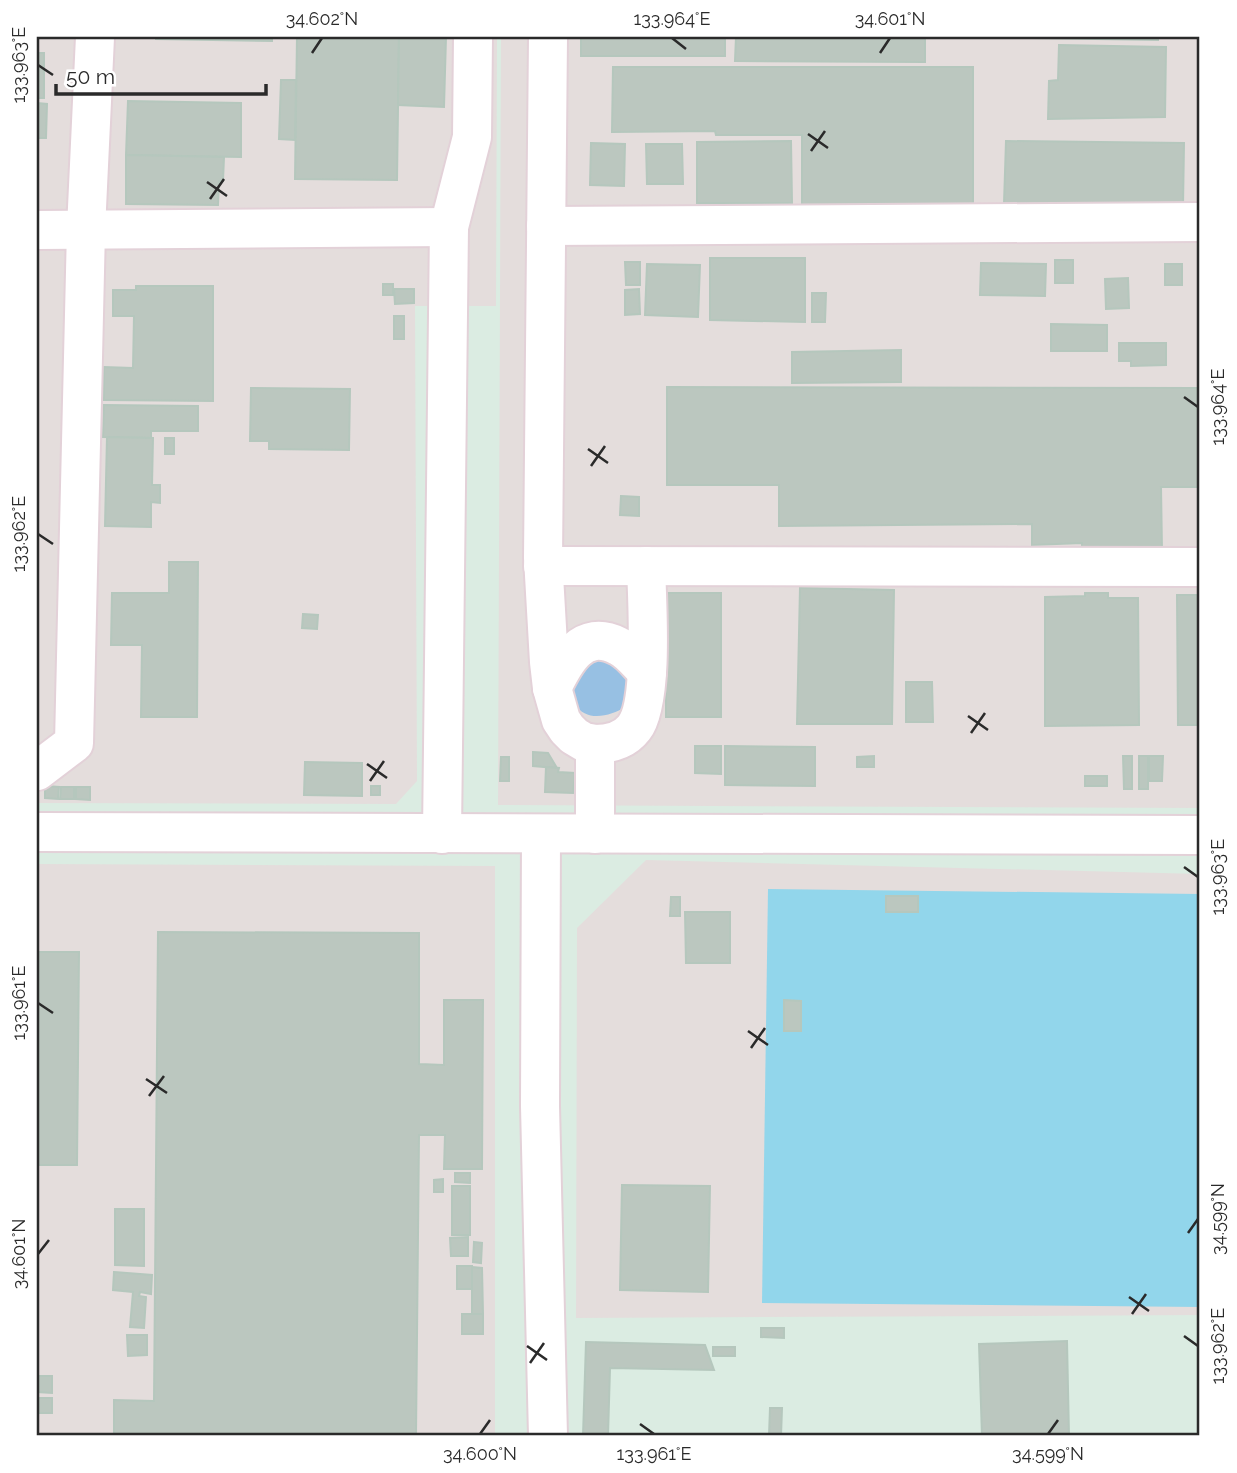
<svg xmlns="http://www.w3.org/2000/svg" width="1237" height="1473" viewBox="0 0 1237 1473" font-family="Raleway,sans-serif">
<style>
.industrial{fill:#e4dddc}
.green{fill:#97c0e3}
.pitch{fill:#92d6eb}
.building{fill:#bbc7bf;stroke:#b5c7bd;stroke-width:2}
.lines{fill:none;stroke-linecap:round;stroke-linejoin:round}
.minor-casing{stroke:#e3d1d8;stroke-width:42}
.minor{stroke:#fff;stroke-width:38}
.ticks{fill:none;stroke:#2a2a2a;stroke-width:2.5}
.neatline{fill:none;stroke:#2a2a2a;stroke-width:2.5}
.ticks-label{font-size:18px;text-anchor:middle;fill:#2a2a2a}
</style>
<rect width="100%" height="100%" fill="#dbece2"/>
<g class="industrial">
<path d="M 37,37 L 497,37 L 496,306 L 415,306 L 417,781 L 396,804 L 37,803 Z"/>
<path d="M 501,37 L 1200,37 L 1200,808 L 498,805 Z"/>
<path d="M 646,860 L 1200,874 L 1200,1315 L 576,1318 L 577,928 Z"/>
<path d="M 37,864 L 495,866 L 495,1436 L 37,1436 Z"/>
</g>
<path class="green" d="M 580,654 L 631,664 L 625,707 C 611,716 586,723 575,704 C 571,698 570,680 568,672 Z"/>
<path class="pitch" d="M 768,889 L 1200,894 L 1200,1307 L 762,1303 Z"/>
<g class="building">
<path d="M 156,37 L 272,37 L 272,41 L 156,39 Z"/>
<path d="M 297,37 L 399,37 L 397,180 L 295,179 Z"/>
<path d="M 399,37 L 446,37 L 444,107 L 398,105 Z"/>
<rect x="581" y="37" width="144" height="19"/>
<path d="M 736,37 L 925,37 L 925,62 L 735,61 Z"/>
<path d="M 967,37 L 1158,37 L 1158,40 Z"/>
<path d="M 1059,45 L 1166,47 L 1165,117 L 1048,119 L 1049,81 L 1058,80 Z"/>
<rect x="37" y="53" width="7" height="45"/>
<path d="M 613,67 L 973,67 L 973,206 L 802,206 L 802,135 L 716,135 L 715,131 L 612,132 Z"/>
<path d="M 281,80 L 296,80 L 295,140 L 279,139 Z"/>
<path d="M 128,101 L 241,103 L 241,157 L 126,155 Z"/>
<path d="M 37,103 L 47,104 L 46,138 L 38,138 L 38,132 L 37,132 Z"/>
<path d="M 791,141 L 792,203 L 697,203 L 697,142 Z"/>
<path d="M 1006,141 L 1184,143 L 1183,207 L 1004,204 Z"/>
<path d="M 591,143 L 625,144 L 624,186 L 590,185 Z"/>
<path d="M 646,144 L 682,144 L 683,184 L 647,184 Z"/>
<path d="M 126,155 L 224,157 L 223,181 L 219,181 L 218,205 L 126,204 Z"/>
<path d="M 710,258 L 805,258 L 805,322 L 710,320 Z"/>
<rect x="1055" y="260" width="18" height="23"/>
<path d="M 625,262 L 640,262 L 640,285 L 626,285 Z"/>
<path d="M 981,263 L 1046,264 L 1045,296 L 980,295 Z"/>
<path d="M 647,264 L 700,265 L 698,317 L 645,315 Z"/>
<rect x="1165" y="264" width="17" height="21"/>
<path d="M 1128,278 L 1129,308 L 1106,309 L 1105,279 Z"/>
<rect x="383" y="284" width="10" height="11"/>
<path d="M 136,286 L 213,286 L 213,401 L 104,400 L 104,367 L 133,368 L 134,316 L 113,316 L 113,290 L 136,290 Z"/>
<path d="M 394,289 L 414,289 L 414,303 L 395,304 Z"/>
<path d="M 639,289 L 640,314 L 625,315 L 625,290 Z"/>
<path d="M 812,293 L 826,293 L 825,322 L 812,322 Z"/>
<rect x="394" y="316" width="10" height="23"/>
<path d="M 1051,324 L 1107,325 L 1107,351 L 1051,351 Z"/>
<path d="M 1119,343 L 1166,343 L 1166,365 L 1131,366 L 1131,361 L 1119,361 Z"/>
<path d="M 901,350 L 901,382 L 792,383 L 792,352 Z"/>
<path d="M 667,387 L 1200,388 L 1200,487 L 1161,487 L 1162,551 L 1082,552 L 1082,543 L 1032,545 L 1032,524 L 779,526 L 779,485 L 667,485 Z"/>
<path d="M 251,388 L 350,389 L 349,450 L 269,449 L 269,441 L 250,441 Z"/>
<path d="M 104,405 L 198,406 L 198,431 L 151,431 L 151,438 L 103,437 Z"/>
<path d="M 107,437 L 153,438 L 152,485 L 160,485 L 160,503 L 151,502 L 151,527 L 105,526 Z"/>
<rect x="165" y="438" width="9" height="16"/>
<path d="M 621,496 L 639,497 L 639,516 L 620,515 Z"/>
<path d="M 169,562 L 198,562 L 197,717 L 141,717 L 142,645 L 111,645 L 112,593 L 169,593 Z"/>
<path d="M 800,588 L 894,590 L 892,724 L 797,724 Z"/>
<rect x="666" y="593" width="55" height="124"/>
<path d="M 1085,593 L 1108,593 L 1108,598 L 1138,598 L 1139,725 L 1045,726 L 1045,597 L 1085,596 Z"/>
<path d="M 1177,595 L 1200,595 L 1200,725 L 1178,725 Z"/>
<path d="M 303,614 L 318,615 L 317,629 L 302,628 Z"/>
<path d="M 906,682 L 932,682 L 933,722 L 906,722 Z"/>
<path d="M 695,746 L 721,746 L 721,774 L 695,773 Z"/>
<path d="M 725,746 L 815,747 L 815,786 L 725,785 Z"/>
<path d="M 533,752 L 548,753 L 557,768 L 533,766 Z"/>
<path d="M 874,756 L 874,767 L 857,767 L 857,757 Z"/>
<path d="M 1123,756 L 1132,756 L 1132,789 L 1124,789 Z"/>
<rect x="1139" y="756" width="9" height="33"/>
<path d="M 1149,756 L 1163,756 L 1162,781 L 1149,781 Z"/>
<path d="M 501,757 L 509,757 L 509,781 L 500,781 Z"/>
<path d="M 305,762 L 362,763 L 362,796 L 304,795 Z"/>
<path d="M 546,767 L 559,768 L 558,772 L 575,773 L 573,793 L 545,792 Z"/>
<rect x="1085" y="776" width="22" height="10"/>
<path d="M 45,786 L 59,787 L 58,799 L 45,798 Z"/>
<rect x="371" y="786" width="9" height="9"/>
<path d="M 61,787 L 74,787 L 74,799 L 60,799 Z"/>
<path d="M 76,787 L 90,787 L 90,800 L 76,799 Z"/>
<rect x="886" y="896" width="32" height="16"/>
<path d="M 671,897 L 680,897 L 680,916 L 670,916 Z"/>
<path d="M 685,912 L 730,912 L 730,963 L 686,963 Z"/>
<path d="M 158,932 L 419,933 L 419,1064 L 444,1065 L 444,1000 L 483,1000 L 482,1169 L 444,1169 L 445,1135 L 419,1135 L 416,1436 L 114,1436 L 114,1400 L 154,1401 Z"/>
<path d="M 37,952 L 79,952 L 77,1165 L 37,1165 Z"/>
<path d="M 784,1000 L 801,1001 L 801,1031 L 784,1031 Z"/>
<path d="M 455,1173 L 470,1173 L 470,1183 L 455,1182 Z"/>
<path d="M 443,1179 L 443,1192 L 434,1192 L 434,1180 Z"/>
<path d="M 622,1185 L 710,1186 L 708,1292 L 620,1290 Z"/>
<rect x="452" y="1186" width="18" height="49"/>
<path d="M 115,1209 L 144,1209 L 144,1266 L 115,1265 Z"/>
<path d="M 468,1237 L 468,1256 L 451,1256 L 450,1238 Z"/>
<path d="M 474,1242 L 482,1243 L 481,1263 L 473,1262 Z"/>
<rect x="457" y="1266" width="15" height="23"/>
<path d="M 472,1267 L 482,1268 L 483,1314 L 472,1314 Z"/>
<path d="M 114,1272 L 152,1275 L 151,1294 L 140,1292 L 139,1296 L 146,1297 L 144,1328 L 130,1327 L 133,1292 L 113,1290 Z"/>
<rect x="462" y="1314" width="21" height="20"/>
<path d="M 761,1328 L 784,1328 L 784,1338 L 761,1337 Z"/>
<path d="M 127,1335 L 147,1335 L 147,1355 L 128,1356 Z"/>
<path d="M 1067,1341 L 1069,1436 L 982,1436 L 979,1344 Z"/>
<path d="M 586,1342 L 705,1345 L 714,1370 L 610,1368 L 608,1436 L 583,1436 Z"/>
<rect x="713" y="1347" width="22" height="9"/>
<path d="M 37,1376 L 52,1376 L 52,1393 L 37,1392 Z"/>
<rect x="38" y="1398" width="14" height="15"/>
<path d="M 770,1408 L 782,1408 L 781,1436 L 769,1436 Z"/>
</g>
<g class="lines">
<g class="minor-casing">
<g id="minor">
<path d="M 548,37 L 543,558 L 549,662 L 552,688 L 561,720 L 567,729 L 574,736 L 584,742 L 595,744 L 595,834"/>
<path d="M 546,226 L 1200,222"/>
<path d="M 37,230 L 449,227"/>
<path d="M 543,566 L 1200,567"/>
<path d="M 552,688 C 565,661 582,628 618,646 C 629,651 638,663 647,672"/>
<path d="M 595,744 C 610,744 624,741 634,728 C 654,703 647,602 646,566"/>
<path d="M 37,771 L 74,743 L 86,229 L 95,37"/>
<path d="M 37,832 L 1200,835"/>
<path d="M 442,834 L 449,227 L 472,137 L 473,37"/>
<path d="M 541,834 L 540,1106 L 548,1436"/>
</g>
</g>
<use href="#minor" class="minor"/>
</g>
<path class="ticks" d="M 672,38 L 686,49M 312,53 L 322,38M 880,53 L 890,38M 38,65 L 53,75M 808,134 L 828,148M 811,151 L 825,131M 207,182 L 227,196M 210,199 L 224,179M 1184,397 L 1198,407M 588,449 L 608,463M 591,466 L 605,446M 38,534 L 53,544M 968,716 L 988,730M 971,733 L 985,713M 367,764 L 387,778M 370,781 L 384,761M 1184,867 L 1198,877M 38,1003 L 53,1013M 748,1031 L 768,1045M 751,1048 L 765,1028M 146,1079 L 167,1093M 149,1096 L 164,1076M 1188,1233 L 1198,1219M 38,1254 L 49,1240M 1129,1297 L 1149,1311M 1132,1314 L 1146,1294M 1184,1336 L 1198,1346M 527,1346 L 547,1360M 530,1363 L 544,1343M 640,1424 L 654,1434M 480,1434 L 490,1420M 1048,1434 L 1058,1420"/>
<rect width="1237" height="1473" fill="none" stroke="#ffffff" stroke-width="77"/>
<path d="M56 84v10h210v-10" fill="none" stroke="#2a2a2a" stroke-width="3.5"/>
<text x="66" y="84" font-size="21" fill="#2a2a2a" stroke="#ffffff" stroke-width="5" paint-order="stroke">50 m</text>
<rect x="38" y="38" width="1160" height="1396" class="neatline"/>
<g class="ticks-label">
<text x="322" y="25">34.602°N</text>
<text x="672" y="25">133.964°E</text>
<text x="890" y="25">34.601°N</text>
<text transform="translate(19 65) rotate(-90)" y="6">133.963°E</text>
<text transform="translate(1218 407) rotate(-90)" y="6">133.964°E</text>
<text transform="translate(19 534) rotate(-90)" y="6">133.962°E</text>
<text transform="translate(1218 877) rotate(-90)" y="6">133.963°E</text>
<text transform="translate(19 1003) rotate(-90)" y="6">133.961°E</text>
<text transform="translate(1218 1219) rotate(-90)" y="6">34.599°N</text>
<text transform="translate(19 1254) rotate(-90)" y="6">34.601°N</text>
<text transform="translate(1218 1346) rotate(-90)" y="6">133.962°E</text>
<text x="480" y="1460">34.600°N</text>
<text x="654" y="1460">133.961°E</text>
<text x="1048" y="1460">34.599°N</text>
</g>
</svg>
